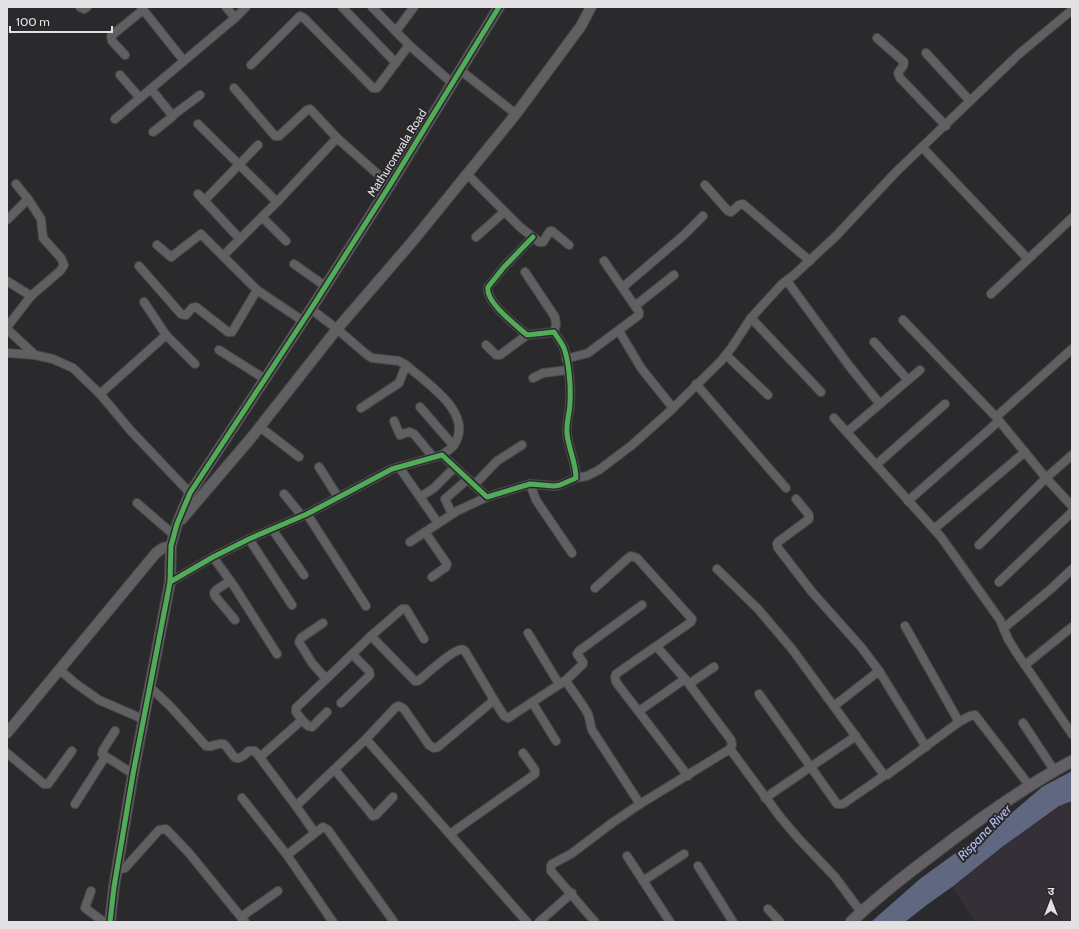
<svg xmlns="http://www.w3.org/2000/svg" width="1079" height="929" viewBox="0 0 1079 929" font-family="Cabin,'Noto Sans Devanagari',sans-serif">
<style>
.built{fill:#352f38}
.water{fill:#5f6781}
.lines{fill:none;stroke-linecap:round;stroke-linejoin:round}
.minor-casing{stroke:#484749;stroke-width:10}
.tertiary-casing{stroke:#484749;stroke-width:12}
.secondary-casing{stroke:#484749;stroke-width:13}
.minor{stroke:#605f61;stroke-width:8}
.tertiary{stroke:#605f61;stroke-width:10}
.secondary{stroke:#636165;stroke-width:11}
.cycleway-casing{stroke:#2b282c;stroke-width:8}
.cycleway{stroke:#51ab58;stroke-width:5}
.labels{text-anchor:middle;stroke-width:4;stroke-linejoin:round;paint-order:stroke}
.street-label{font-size:12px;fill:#e2e0e2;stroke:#2b282c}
.water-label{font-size:13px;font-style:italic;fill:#afc1f3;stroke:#2b282c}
</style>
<rect width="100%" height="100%" fill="#2a292b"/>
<path class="built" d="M 1072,801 L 1072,922 L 975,922 L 952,887 L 1002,847 L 1059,806 Z"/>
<path class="water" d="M 1072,771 L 1072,801 L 1059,806 L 1002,847 L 952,887 L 928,904 L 905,922 L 871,922 L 921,878 L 1014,811 L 1042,787 Z"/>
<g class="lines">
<g class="minor-casing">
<g id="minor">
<path d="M 80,7 L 84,9 L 87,7"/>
<path d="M 141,7 L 184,61"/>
<path d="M 226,7 L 235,18"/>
<path d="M 342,7 L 396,63"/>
<path d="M 372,7 L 409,45 L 452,83"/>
<path d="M 396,31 L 414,7"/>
<path d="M 877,38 L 904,62 L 903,66 L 898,73 L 900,78 L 946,126"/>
<path d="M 926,53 L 970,101"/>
<path d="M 125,55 L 112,41 L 111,36 L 143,10"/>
<path d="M 251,65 L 300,16 L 304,18 L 373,88 L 377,88 L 409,45"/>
<path d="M 460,70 L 516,114"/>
<path d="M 120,75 L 140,98"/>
<path d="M 234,88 L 275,136 L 279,136 L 307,110 L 310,109 L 337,138"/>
<path d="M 151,89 L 172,115 L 172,117 L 153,132"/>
<path d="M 172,116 L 200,95"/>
<path d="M 115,119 L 235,18 L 246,7"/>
<path d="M 198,124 L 277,202"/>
<path d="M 922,147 L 1028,259"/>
<path d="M 467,174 L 520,227 L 539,242 L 543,242 L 550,231 L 552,231 L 569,245"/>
<path d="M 705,185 L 728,211 L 731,212 L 739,205 L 743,204 L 810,261"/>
<path d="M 198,194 L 240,239"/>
<path d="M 204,201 L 258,145"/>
<path d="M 262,217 L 286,241"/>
<path d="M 7,220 L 28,199"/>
<path d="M 476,237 L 504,212"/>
<path d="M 223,256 L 277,202 L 337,138 L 390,185"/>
<path d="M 294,264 L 325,286"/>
<path d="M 139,266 L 181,314 L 186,315 L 192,308 L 196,307 L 228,332 L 232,332 L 257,290 L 201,234 L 171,257 L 157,245"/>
<path d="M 525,272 L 555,317 L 556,325 L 554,332"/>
<path d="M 7,281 L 31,296"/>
<path d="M 787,281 L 850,367 L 880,404"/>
<path d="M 623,287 L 684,235 L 703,216"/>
<path d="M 257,290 L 303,321"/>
<path d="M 991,294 L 1072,218"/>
<path d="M 144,302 L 166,335 L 195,364"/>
<path d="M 635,306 L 674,275"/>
<path d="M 311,309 L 337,329 L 366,354 L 372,358 L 399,361 L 406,365 C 426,383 475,413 454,445 C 451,449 446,452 442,455"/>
<path d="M 751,318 L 821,392"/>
<path d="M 903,320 L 996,417 L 1046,478 L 1072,506"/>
<path d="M 7,327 L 31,296 L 60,271 L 64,265 L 61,258 L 43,238 L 41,219 L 28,199 L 16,184"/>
<path d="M 7,329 L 35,355"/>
<path d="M 619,331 L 641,368 L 673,408"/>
<path d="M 874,342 L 908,380"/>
<path d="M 486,345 L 496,355 L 500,355 L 527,335"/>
<path d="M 219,350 L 265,379"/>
<path d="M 7,353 L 35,355 L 53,359 L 73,368 L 100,394 L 131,431 L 190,493"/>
<path d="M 726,355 L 768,395"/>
<path d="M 566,359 L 588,353 L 639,315 L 639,312 L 604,261"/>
<path d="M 533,378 L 543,373 L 568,370"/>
<path d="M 696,384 L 786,488"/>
<path d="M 100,394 L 166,335"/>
<path d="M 420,407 L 453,445"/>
<path d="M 361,408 L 399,383 L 404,370 L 408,367"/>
<path d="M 996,417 L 1072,349"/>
<path d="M 834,418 L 941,537 L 1000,620 L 1008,639 L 1016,652 L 1072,734"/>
<path d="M 394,421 L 400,435 L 409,432 L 414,434 L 433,457"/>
<path d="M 260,427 L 299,457"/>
<path d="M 847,432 L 920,370"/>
<path d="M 877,464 L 945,404"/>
<path d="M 319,467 L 338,497"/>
<path d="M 399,467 L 438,523"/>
<path d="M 576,478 L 587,476 L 599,470 L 632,445 L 669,412 L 721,361 L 732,347 L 751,318 L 782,284 L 794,275 L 836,236 L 896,172 L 1019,54 L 1072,10"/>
<path d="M 530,484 L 536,500 L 572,553"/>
<path d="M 474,485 L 497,461 L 522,445"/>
<path d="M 284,494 L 302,516"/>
<path d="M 420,497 L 434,488 L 455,467"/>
<path d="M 796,499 L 809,515 L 809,519 L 778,542 L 777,544 L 778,548 L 812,592 L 861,647 L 879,671 L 926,747"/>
<path d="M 908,501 L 999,421"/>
<path d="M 137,503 L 174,535"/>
<path d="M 307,514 L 366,606"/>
<path d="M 452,514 L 445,499 L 468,479"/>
<path d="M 272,529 L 304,575"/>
<path d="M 934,529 L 1025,452"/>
<path d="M 425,532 L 447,564 L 446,567 L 432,577"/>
<path d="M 249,539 L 292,605"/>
<path d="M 410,542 L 457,511 L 487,497"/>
<path d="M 979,545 L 1046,478 L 1072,455"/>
<path d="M 213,557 L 234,586 L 277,654"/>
<path d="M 717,569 L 758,609 L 792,649 L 884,775 L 887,775 L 959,722 L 970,716 L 975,715 L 1029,785"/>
<path d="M 230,581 L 216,590 L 214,593 L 215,596 L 235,620"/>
<path d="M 170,582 L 213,557 L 249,539 L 307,514 L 392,469 L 442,455 L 487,497 L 530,484 L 554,486 L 560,485 L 576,478 C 576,462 568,448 567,433 C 566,422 570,413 570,402 C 571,387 569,362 564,348 C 561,342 557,337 554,332 L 527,335 C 516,325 485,302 488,287 L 504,267 L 533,237"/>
<path d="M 999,582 L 1072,512"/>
<path d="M 595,588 L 628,558 L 631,556 L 637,558 L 692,619 L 691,622 L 616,674 L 615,677 L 616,682 L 688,776"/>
<path d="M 323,623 L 301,638 L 299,642 L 312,663 L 326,679"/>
<path d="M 905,626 L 959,722"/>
<path d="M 1004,628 L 1052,588 L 1072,569"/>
<path d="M 528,633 L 559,684 L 560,684 L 564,681 L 566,681 C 573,692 582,703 588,714 C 590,719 590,725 592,730 L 640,804"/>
<path d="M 657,647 L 686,680 L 731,740 L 732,745 L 730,749"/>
<path d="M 1025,665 L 1072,627"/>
<path d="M 60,670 L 75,683 L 99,700 L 143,719"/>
<path d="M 565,681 L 583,664 L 583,662 L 577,654 L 579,651 L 642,605"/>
<path d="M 689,684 L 714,667"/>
<path d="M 150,687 L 170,706 L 206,746 C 213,748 217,742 224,744 C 235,755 233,766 249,751 L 255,751 L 296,806 L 315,833 L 323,827 L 328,830 L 394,922"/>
<path d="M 759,694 L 837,804 L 843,804 L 885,775"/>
<path d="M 494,700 L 504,716 L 508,718 L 560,684"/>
<path d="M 532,702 L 556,741"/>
<path d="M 341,703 L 370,675 L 369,671 L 352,654"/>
<path d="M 834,706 L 879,671"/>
<path d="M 639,711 L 685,679"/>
<path d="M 302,720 L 308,726 L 312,727 L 327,712"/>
<path d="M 1023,723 L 1054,770"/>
<path d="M 115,731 L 103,750 L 102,754 L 133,774"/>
<path d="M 366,739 L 527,922"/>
<path d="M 7,753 L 44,784 L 48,784 L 72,751"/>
<path d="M 260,757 L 302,720 L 296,712 L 296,708 L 371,636 L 402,609 L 406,609 L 424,639"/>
<path d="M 335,770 L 373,816 L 376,815 L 393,797"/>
<path d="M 242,798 L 287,855"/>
<path d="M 765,798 L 856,736"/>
<path d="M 75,804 L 105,757"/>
<path d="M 296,806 L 366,739 L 396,707 L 399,706 L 404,709 L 429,745 L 434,748 L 438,747 L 494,700 L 465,651 C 463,649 463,649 459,650 C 449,653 428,673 418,681 L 415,681 L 371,636"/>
<path d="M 315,833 L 287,855 L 333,922"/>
<path d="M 450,834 L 535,774 L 535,770 L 523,753"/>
<path d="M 627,856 L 670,922"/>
<path d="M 698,866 L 733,922"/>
<path d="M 117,870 L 125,868 L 159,830 L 166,829 L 189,853 L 245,922"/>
<path d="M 643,881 L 684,854"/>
<path d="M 91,891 L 85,908 L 104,922"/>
<path d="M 768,909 L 780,922"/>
<path d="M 241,917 L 278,891"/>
<path d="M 539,922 L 572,893"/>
<path d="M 595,922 L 551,871 L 551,866 L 552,864 L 571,854 L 612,823 L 640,804 L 730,749 L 781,818 L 798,838 L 835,877 L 861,912"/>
</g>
</g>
<g class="tertiary-casing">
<g id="tertiary">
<path d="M 182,519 L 251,438 L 337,329 L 412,242 L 516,114 L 581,26 L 591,7"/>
<path d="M 7,733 L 156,553 L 163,548 L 171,546"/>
<path d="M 110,922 L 114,887 L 133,774 L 170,582 L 171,546 L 177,524 L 190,493 L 311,309 L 390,185 L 499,7"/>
</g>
</g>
<g class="secondary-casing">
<path id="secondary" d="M 851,922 C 876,898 903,877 931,856 C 976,821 1022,788 1072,761"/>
</g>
<use href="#minor" class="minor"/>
<use href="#tertiary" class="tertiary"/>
<use href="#secondary" class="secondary"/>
<g class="cycleway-casing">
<g id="cycleway">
<path d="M 170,582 L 213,557 L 249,539 L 307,514 L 392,469 L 442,455 L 487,497 L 530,484 L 554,486 L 560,485 L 576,478 C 576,462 568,448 567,433 C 566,422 570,413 570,402 C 571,387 569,362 564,348 C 561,342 557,337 554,332 L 527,335 C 516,325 485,302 488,287 L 504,267 L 533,237"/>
<path d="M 110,922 L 114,887 L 133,774 L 170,582 L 171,546 L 177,524 L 190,493 L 311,309 L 390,185 L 499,7"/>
</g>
</g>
<use href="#cycleway" class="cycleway"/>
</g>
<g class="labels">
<g class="street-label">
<text transform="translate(397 153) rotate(-58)" y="4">Mathuronwala Road</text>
</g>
<g class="water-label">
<text transform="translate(984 832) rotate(-46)" y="5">Rispana River</text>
</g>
</g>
<rect width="1079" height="929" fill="none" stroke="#e2e0e2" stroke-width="16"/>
<g transform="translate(1051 901)" stroke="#2b282c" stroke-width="3" paint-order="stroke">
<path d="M0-3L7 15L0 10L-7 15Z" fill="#e2e0e2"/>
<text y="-6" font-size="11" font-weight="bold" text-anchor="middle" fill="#e2e0e2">उ</text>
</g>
<path d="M10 26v6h102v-6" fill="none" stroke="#e2e0e2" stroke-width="2"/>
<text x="16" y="26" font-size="12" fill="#e2e0e2" stroke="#2b282c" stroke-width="3" paint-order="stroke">100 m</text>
</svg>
